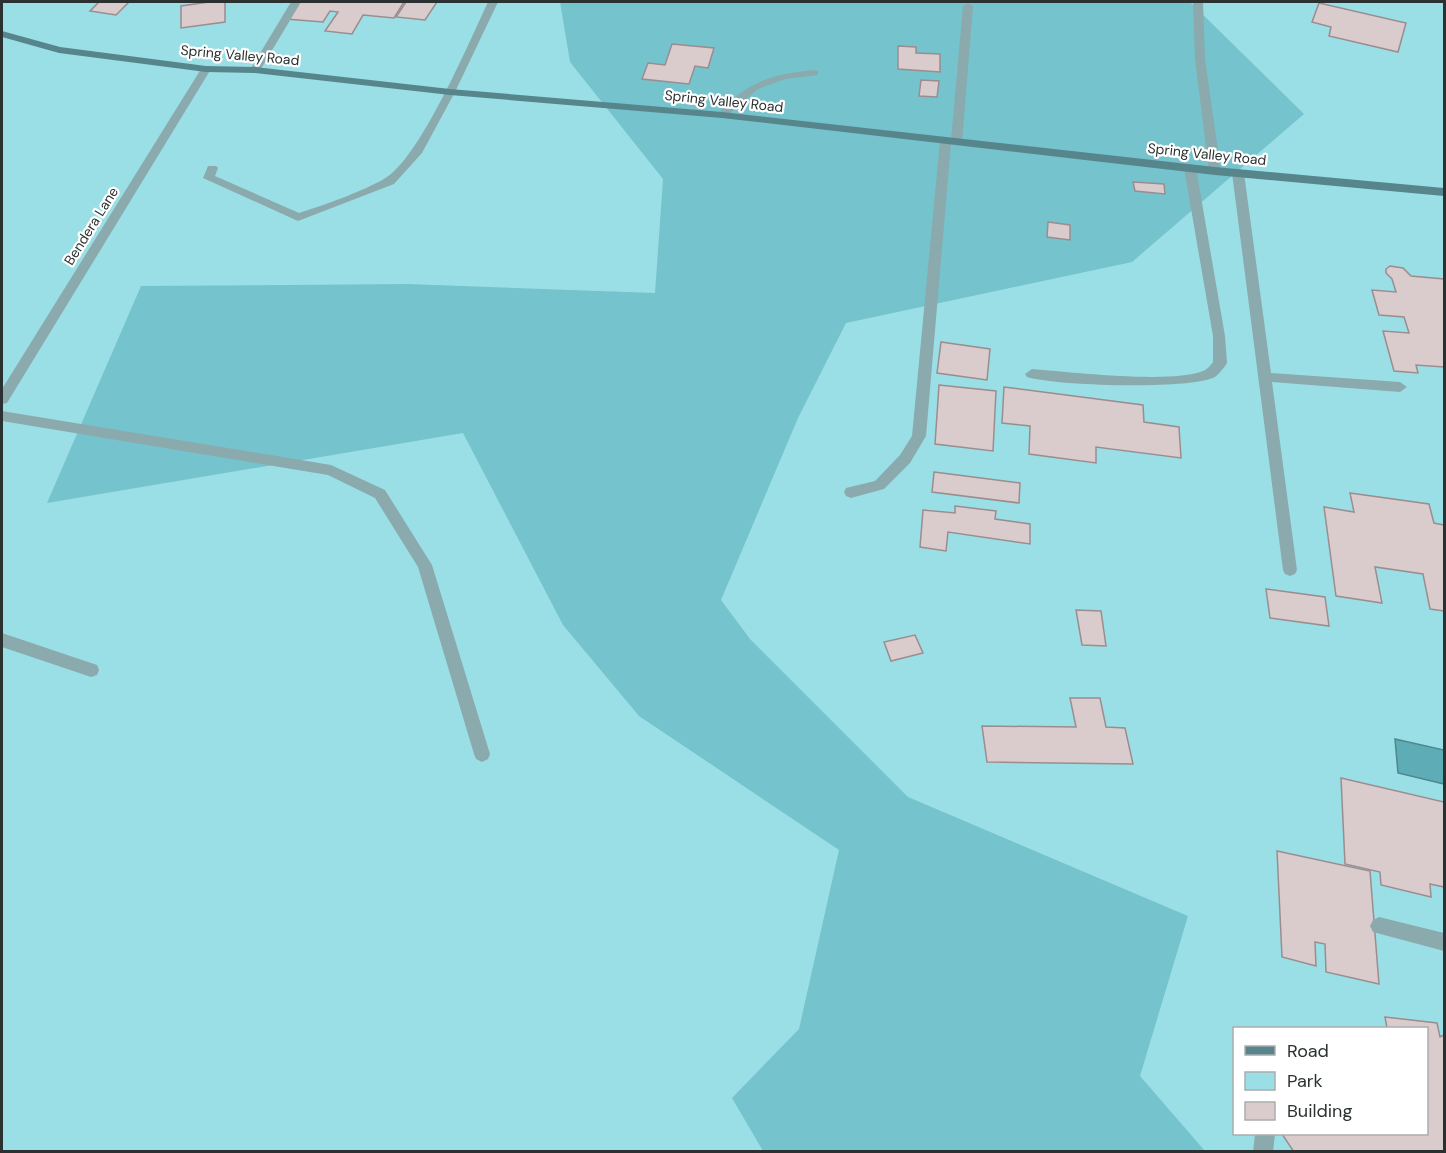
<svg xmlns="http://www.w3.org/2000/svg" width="1446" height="1153" viewBox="0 0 1446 1153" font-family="'DM Sans',sans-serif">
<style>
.green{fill:#9bdfe6;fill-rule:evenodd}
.forest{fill:#75c3cc}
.water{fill:#5eacb5;stroke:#4f878d;stroke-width:1.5}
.building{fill:#dacbcd;stroke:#9b8d8f;stroke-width:1.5}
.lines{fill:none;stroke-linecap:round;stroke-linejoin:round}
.lane{fill:#8aaaad;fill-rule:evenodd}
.street{fill:#8aaaad;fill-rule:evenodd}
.secondary{fill:#56868c;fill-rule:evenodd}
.labels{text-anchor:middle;stroke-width:4.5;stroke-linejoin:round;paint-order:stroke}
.far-street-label{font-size:14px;fill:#2b3131;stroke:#fff}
</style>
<rect width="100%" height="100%" fill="#e7f7f8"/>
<path class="green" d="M 2,2 L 1444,2 L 1444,1151 L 2,1152 ZM 1234,1028 L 1426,1028 L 1426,1134 L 1234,1134 Z"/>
<path class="forest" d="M 560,2 L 1190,2 L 1304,114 L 1132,262 L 846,323 L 798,418 L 721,600 L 750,639 L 908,797 L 1188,916 L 1140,1076 L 1205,1151 L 763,1151 L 732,1098 L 799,1029 L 839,850 L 639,716 L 563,625 L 463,433 L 47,503 L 141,286 L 408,284 L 655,293 L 663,179 L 570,62 Z"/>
<path class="water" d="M 1395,739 L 1444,750 L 1444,784 L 1398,773 Z"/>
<g class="building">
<path d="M 99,2 L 129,2 L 116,15 L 90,11 Z"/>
<path d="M 209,2 L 225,2 L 225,22 L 181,28 L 181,6 Z"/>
<path d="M 298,2 L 404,2 L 394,18 L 363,15 L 352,34 L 325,31 L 338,12 L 330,11 L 323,22 L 286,19 Z"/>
<path d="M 406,2 L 437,2 L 425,20 L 396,17 Z"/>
<path d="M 1319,3 L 1406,23 L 1398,52 L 1329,36 L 1331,27 L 1312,22 Z"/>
<path d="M 672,44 L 714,48 L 708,68 L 695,66 L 689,84 L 642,79 L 648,63 L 665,65 Z"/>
<path d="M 898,46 L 916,47 L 916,53 L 940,54 L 940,72 L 898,69 Z"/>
<path d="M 921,80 L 939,81 L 937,97 L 919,96 Z"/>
<path d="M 1133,182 L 1164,184 L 1165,194 L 1135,191 Z"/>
<path d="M 1048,222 L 1070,225 L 1070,240 L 1047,237 Z"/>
<path d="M 1390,266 L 1403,268 L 1411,276 L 1444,279 L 1444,367 L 1416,365 L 1418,373 L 1394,371 L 1383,331 L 1409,333 L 1404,317 L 1379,315 L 1372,290 L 1396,292 L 1392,279 L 1386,273 L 1386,269 Z"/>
<path d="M 941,342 L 990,349 L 987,380 L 937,373 Z"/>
<path d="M 939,385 L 996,391 L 993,451 L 935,444 Z"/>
<path d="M 1004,387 L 1143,405 L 1144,422 L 1179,427 L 1181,458 L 1096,447 L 1096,463 L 1029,454 L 1030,426 L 1002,423 Z"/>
<path d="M 934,472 L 1020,483 L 1019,503 L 932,492 Z"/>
<path d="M 1350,493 L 1429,504 L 1434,523 L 1444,525 L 1444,611 L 1430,609 L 1423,574 L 1375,567 L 1382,603 L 1336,596 L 1324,507 L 1354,512 Z"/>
<path d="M 955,506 L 996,511 L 995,519 L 1030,524 L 1030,544 L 948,532 L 946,551 L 920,547 L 923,510 L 955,513 Z"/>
<path d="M 1266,589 L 1325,597 L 1329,626 L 1270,618 Z"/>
<path d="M 1076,610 L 1101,611 L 1106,646 L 1082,645 Z"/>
<path d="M 915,635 L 923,653 L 891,661 L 884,642 Z"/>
<path d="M 1070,698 L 1100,698 L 1106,727 L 1125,728 L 1133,764 L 987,762 L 982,726 L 1076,727 Z"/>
<path d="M 1341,778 L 1444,802 L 1444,887 L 1430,884 L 1431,897 L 1381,885 L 1380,872 L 1345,864 Z"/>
<path d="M 1277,851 L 1370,871 L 1379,984 L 1326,972 L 1325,944 L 1315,942 L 1316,966 L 1282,957 Z"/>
<path d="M 1385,1017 L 1437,1023 L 1440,1037 L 1444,1035 L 1444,1152 L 1294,1152 L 1282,1134 L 1426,1134 L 1426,1028 L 1387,1028 Z"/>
</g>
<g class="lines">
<g class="lane">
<path d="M 1193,2 L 1203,2 L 1205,59 L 1221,171 L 1215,175 L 1209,171 L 1195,59 Z"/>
<path d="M 968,3 L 973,6 L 962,142 L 956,145 L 951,143 L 926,436 L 910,463 L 884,489 L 851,498 L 846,496 L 844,492 L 846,488 L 875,481 L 900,455 L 912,436 L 940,141 L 946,138 L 951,140 L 963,6 Z"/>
</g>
<g class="street">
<path d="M 291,2 L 301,2 L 259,72 L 251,72 L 250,70 Z"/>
<path d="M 488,2 L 498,2 L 455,92 L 422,153 L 394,184 L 298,221 L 203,178 L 208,166 L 216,166 L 218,168 L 215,176 L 299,213 C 324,205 361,192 384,179 C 420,159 469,42 488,2 Z"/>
<path d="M 206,66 L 211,69 L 7,403 L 2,404 L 2,389 L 201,69 Z"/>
<path d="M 814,70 L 818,71 L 818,75 L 785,79 L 758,89 L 726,117 L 722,118 L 717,115 C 745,82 773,74 814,70 Z"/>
<path d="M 1190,164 L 1196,168 L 1225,336 L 1227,363 C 1224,368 1219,374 1215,377 C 1191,390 1055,386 1027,377 L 1025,374 L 1032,369 C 1071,372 1171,384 1203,371 C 1208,369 1210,366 1213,362 L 1213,336 L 1184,168 Z"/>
<path d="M 1238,169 L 1244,173 L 1271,373 L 1400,382 L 1407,387 L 1400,392 L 1272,382 L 1297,570 L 1295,574 L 1290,576 L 1285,574 L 1283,570 L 1232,173 Z"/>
<path d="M 2,411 L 331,465 L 385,490 L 432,565 L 490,754 L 488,759 L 482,762 L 476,759 L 474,754 L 418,567 L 375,498 L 328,475 L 2,421 Z"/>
<path d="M 2,633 L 97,665 L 99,670 L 97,675 L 91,677 L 2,647 Z"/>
<path d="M 1379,917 L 1444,933 L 1444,951 L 1373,932 L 1370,926 L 1373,920 Z"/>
<path d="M 1255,1134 L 1275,1134 L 1273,1152 L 1253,1152 Z"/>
</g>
<path class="secondary" d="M 2,31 L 60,47 L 206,66 L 255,67 L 450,89 L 722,112 L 1215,167 L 1444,188 L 1444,196 L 1215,175 L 722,118 L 450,95 L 255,73 L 206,72 L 59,53 L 2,37 Z"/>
</g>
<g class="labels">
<g class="far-street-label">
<text transform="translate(240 55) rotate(5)" y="5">Spring Valley Road</text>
<text transform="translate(724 101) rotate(6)" y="5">Spring Valley Road</text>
<text transform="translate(1207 154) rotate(6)" y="5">Spring Valley Road</text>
<text transform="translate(91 226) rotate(-58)" y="5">Bendera Lane</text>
</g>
</g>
<rect width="1446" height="1153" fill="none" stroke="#2b3131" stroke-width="6"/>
<rect x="1233" y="1027" width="195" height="108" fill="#ffffff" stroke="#aaadad" stroke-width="1.5"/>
<rect x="1245" y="1046" width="30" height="9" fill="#56868c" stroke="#aaadad" stroke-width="1.5"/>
<text x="1287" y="1057" font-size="18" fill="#2b3131">Road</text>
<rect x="1245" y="1072" width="30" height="18" fill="#9bdfe6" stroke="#aaadad" stroke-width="1.5"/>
<text x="1287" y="1087" font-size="18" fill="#2b3131">Park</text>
<rect x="1245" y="1102" width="30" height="18" fill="#dacbcd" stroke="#aaadad" stroke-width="1.5"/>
<text x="1287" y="1117" font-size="18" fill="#2b3131">Building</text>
</svg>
